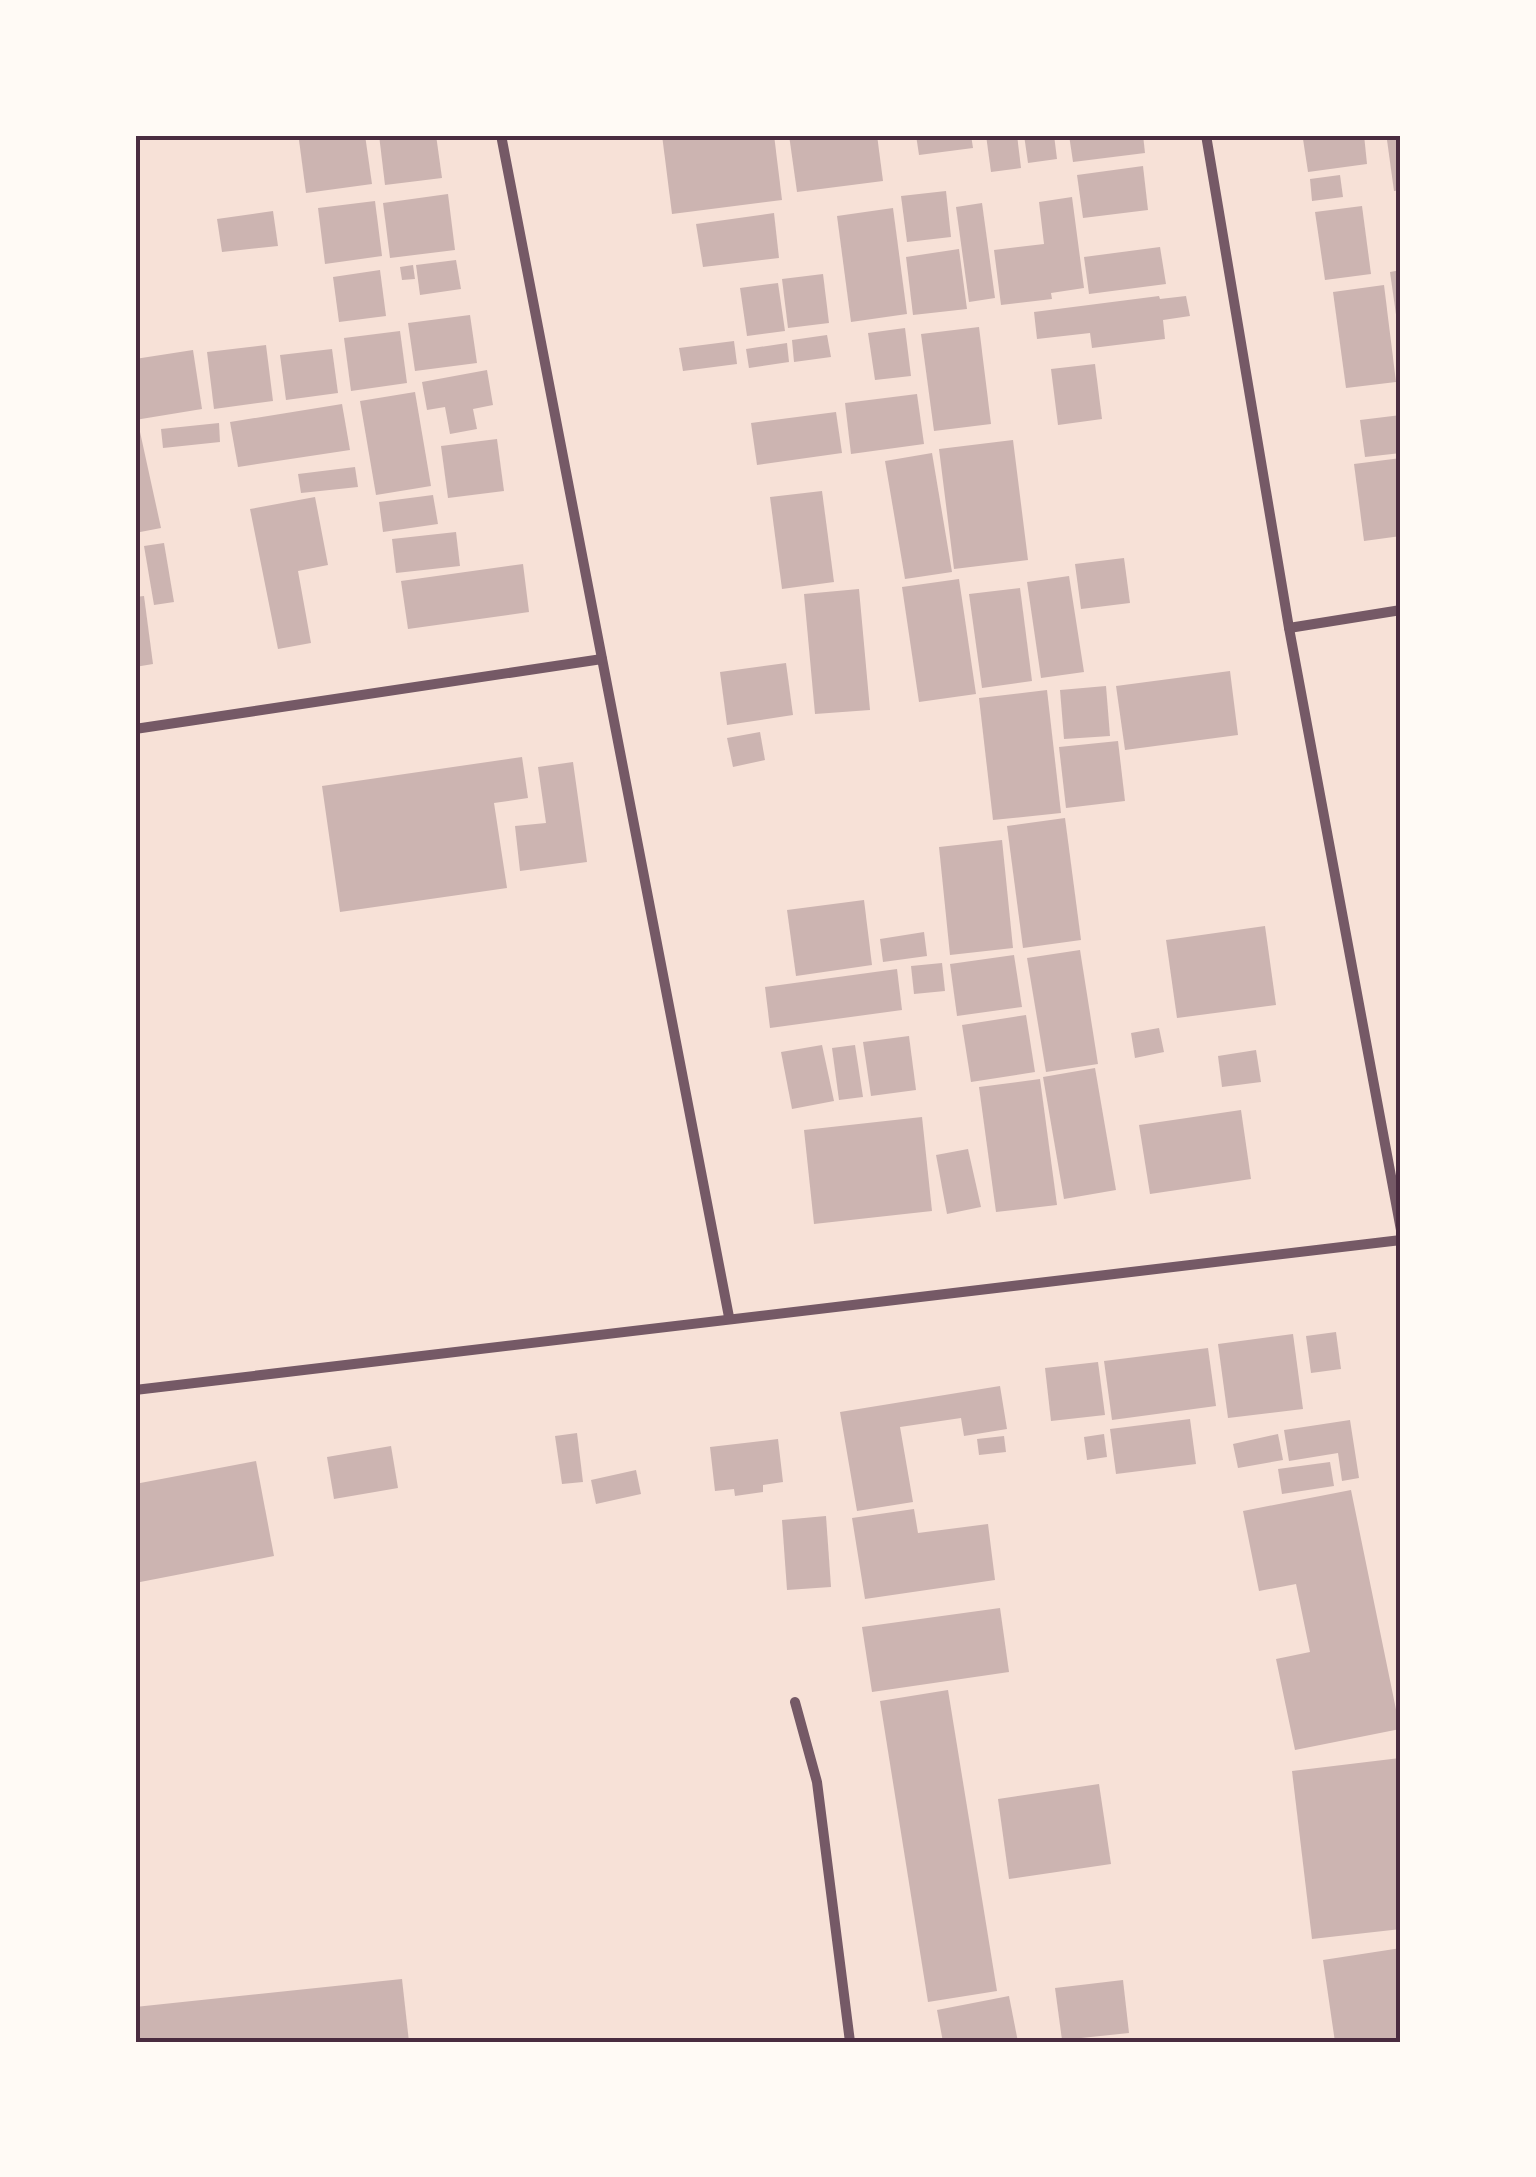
<svg xmlns="http://www.w3.org/2000/svg" width="1536" height="2177" viewBox="0 0 1536 2177" font-family="'Fira Sans Condensed',sans-serif">
<style>
.building{fill:#ccb4b1}
.lines{fill:none;stroke-linecap:round;stroke-linejoin:round}
.minor{stroke:#755966;stroke-width:10}
.neatline{fill:none;stroke:#4a2c40;stroke-width:4}
</style>
<rect width="100%" height="100%" fill="#f7e1d7"/>
<g class="building">
<path d="M 340,135 L 365,135 L 372,184 L 306,193 L 299,140 Z"/>
<path d="M 379,135 L 436,135 L 442,178 L 385,185 Z"/>
<path d="M 662,135 L 774,135 L 782,200 L 672,214 Z"/>
<path d="M 789,135 L 877,135 L 883,181 L 797,192 Z"/>
<path d="M 916,135 L 971,135 L 973,148 L 919,155 Z"/>
<path d="M 986,135 L 1017,135 L 1021,168 L 991,172 Z"/>
<path d="M 1024,135 L 1054,135 L 1057,159 L 1028,163 Z"/>
<path d="M 1069,135 L 1143,135 L 1145,153 L 1073,162 Z"/>
<path d="M 1341,135 L 1364,135 L 1367,164 L 1308,172 L 1303,139 Z"/>
<path d="M 1401,138 L 1401,190 L 1394,191 L 1387,140 Z"/>
<path d="M 1143,166 L 1148,210 L 1083,218 L 1077,175 Z"/>
<path d="M 1340,175 L 1343,197 L 1312,201 L 1310,179 Z"/>
<path d="M 946,191 L 951,237 L 907,242 L 901,196 Z"/>
<path d="M 448,194 L 455,250 L 390,258 L 383,203 Z"/>
<path d="M 1072,197 L 1084,288 L 1051,293 L 1052,299 L 1001,305 L 994,250 L 1044,244 L 1039,202 Z"/>
<path d="M 375,201 L 382,256 L 325,264 L 318,208 Z"/>
<path d="M 982,203 L 995,298 L 969,302 L 956,207 Z"/>
<path d="M 1362,206 L 1371,274 L 1325,280 L 1315,212 Z"/>
<path d="M 893,208 L 907,314 L 851,322 L 837,216 Z"/>
<path d="M 273,211 L 278,246 L 222,252 L 217,219 Z"/>
<path d="M 774,213 L 779,258 L 703,267 L 696,224 Z"/>
<path d="M 1160,247 L 1166,284 L 1089,294 L 1084,257 Z"/>
<path d="M 959,249 L 967,309 L 913,315 L 906,257 Z"/>
<path d="M 456,260 L 461,289 L 420,295 L 416,265 Z"/>
<path d="M 413,265 L 415,279 L 402,280 L 400,267 Z"/>
<path d="M 380,270 L 386,316 L 339,322 L 333,277 Z"/>
<path d="M 1401,270 L 1401,336 L 1399,336 L 1390,272 Z"/>
<path d="M 823,274 L 829,323 L 788,328 L 782,279 Z"/>
<path d="M 778,283 L 785,331 L 747,336 L 740,288 Z"/>
<path d="M 1384,285 L 1396,382 L 1346,388 L 1333,292 Z"/>
<path d="M 1159,296 L 1160,299 L 1186,296 L 1190,316 L 1163,320 L 1165,339 L 1092,348 L 1090,333 L 1037,339 L 1034,312 Z"/>
<path d="M 470,315 L 477,363 L 415,371 L 408,323 Z"/>
<path d="M 979,327 L 991,424 L 934,431 L 921,334 Z"/>
<path d="M 905,328 L 911,376 L 875,380 L 868,333 Z"/>
<path d="M 400,331 L 407,383 L 351,391 L 344,338 Z"/>
<path d="M 827,335 L 831,357 L 794,362 L 792,340 Z"/>
<path d="M 734,341 L 737,364 L 683,371 L 679,348 Z"/>
<path d="M 787,343 L 789,362 L 749,368 L 746,349 Z"/>
<path d="M 266,345 L 273,401 L 214,409 L 207,352 Z"/>
<path d="M 332,349 L 338,393 L 286,400 L 280,355 Z"/>
<path d="M 193,350 L 202,409 L 135,420 L 135,359 Z"/>
<path d="M 1095,364 L 1102,419 L 1058,425 L 1051,369 Z"/>
<path d="M 487,370 L 493,405 L 473,409 L 477,429 L 450,434 L 445,407 L 427,410 L 422,382 Z"/>
<path d="M 415,392 L 431,486 L 376,495 L 360,401 Z"/>
<path d="M 917,394 L 924,444 L 851,454 L 845,403 Z"/>
<path d="M 342,404 L 350,450 L 238,467 L 230,422 Z"/>
<path d="M 836,412 L 842,453 L 757,465 L 751,423 Z"/>
<path d="M 1401,415 L 1401,453 L 1365,457 L 1360,420 Z"/>
<path d="M 219,423 L 220,442 L 163,448 L 161,429 Z"/>
<path d="M 140,432 L 161,528 L 135,533 L 135,433 Z"/>
<path d="M 497,439 L 504,491 L 448,498 L 441,446 Z"/>
<path d="M 1013,440 L 1028,560 L 954,569 L 939,449 Z"/>
<path d="M 932,453 L 952,572 L 905,579 L 885,461 Z"/>
<path d="M 1401,458 L 1401,536 L 1364,541 L 1354,464 Z"/>
<path d="M 355,467 L 358,487 L 301,493 L 298,474 Z"/>
<path d="M 822,491 L 834,582 L 782,589 L 770,497 Z"/>
<path d="M 433,495 L 438,524 L 383,532 L 379,502 Z"/>
<path d="M 315,497 L 328,565 L 298,571 L 311,643 L 278,649 L 250,509 Z"/>
<path d="M 456,532 L 460,566 L 396,573 L 392,539 Z"/>
<path d="M 164,543 L 174,602 L 154,605 L 144,546 Z"/>
<path d="M 1124,558 L 1130,603 L 1081,609 L 1075,564 Z"/>
<path d="M 523,564 L 529,612 L 408,629 L 401,581 Z"/>
<path d="M 1069,576 L 1084,672 L 1041,678 L 1027,582 Z"/>
<path d="M 959,579 L 976,694 L 919,702 L 902,587 Z"/>
<path d="M 1020,588 L 1032,681 L 982,688 L 969,594 Z"/>
<path d="M 859,589 L 870,710 L 815,714 L 804,594 Z"/>
<path d="M 144,596 L 153,664 L 135,667 L 135,597 Z"/>
<path d="M 786,663 L 793,715 L 727,725 L 720,672 Z"/>
<path d="M 1230,671 L 1238,735 L 1125,750 L 1116,686 Z"/>
<path d="M 1106,686 L 1110,736 L 1064,739 L 1060,690 Z"/>
<path d="M 1047,690 L 1061,813 L 993,820 L 979,698 Z"/>
<path d="M 760,732 L 765,760 L 733,767 L 727,738 Z"/>
<path d="M 1118,741 L 1125,801 L 1066,808 L 1059,747 Z"/>
<path d="M 522,757 L 528,798 L 494,803 L 507,888 L 340,912 L 322,786 Z"/>
<path d="M 573,762 L 587,862 L 520,871 L 515,826 L 546,823 L 538,767 Z"/>
<path d="M 1065,818 L 1081,940 L 1023,948 L 1007,826 Z"/>
<path d="M 1002,840 L 1013,948 L 950,955 L 939,847 Z"/>
<path d="M 864,900 L 872,965 L 796,976 L 787,910 Z"/>
<path d="M 1265,926 L 1276,1005 L 1177,1018 L 1166,940 Z"/>
<path d="M 924,932 L 927,956 L 883,962 L 880,939 Z"/>
<path d="M 1080,950 L 1098,1064 L 1046,1072 L 1027,958 Z"/>
<path d="M 1014,955 L 1022,1007 L 957,1016 L 950,964 Z"/>
<path d="M 942,963 L 945,991 L 914,994 L 911,966 Z"/>
<path d="M 897,969 L 902,1010 L 770,1028 L 765,987 Z"/>
<path d="M 1026,1015 L 1035,1072 L 971,1082 L 962,1025 Z"/>
<path d="M 1159,1028 L 1164,1052 L 1135,1058 L 1131,1033 Z"/>
<path d="M 909,1036 L 916,1090 L 871,1096 L 863,1042 Z"/>
<path d="M 822,1045 L 834,1101 L 792,1109 L 781,1052 Z"/>
<path d="M 855,1045 L 863,1097 L 839,1100 L 832,1048 Z"/>
<path d="M 1256,1050 L 1261,1082 L 1222,1087 L 1218,1056 Z"/>
<path d="M 1095,1068 L 1116,1190 L 1064,1199 L 1043,1077 Z"/>
<path d="M 1040,1079 L 1057,1205 L 996,1212 L 979,1087 Z"/>
<path d="M 1241,1110 L 1251,1179 L 1150,1194 L 1139,1125 Z"/>
<path d="M 922,1117 L 932,1211 L 814,1224 L 804,1130 Z"/>
<path d="M 968,1149 L 981,1207 L 947,1214 L 936,1155 Z"/>
<path d="M 1336,1332 L 1341,1369 L 1311,1373 L 1306,1336 Z"/>
<path d="M 1293,1334 L 1303,1409 L 1228,1418 L 1218,1344 Z"/>
<path d="M 1208,1348 L 1216,1406 L 1112,1420 L 1104,1361 Z"/>
<path d="M 1098,1362 L 1105,1415 L 1051,1421 L 1045,1368 Z"/>
<path d="M 1000,1386 L 1007,1429 L 964,1436 L 961,1418 L 900,1427 L 913,1502 L 857,1511 L 840,1412 Z"/>
<path d="M 1190,1419 L 1196,1464 L 1116,1474 L 1110,1429 Z"/>
<path d="M 1350,1420 L 1359,1478 L 1342,1481 L 1338,1453 L 1289,1461 L 1284,1430 Z"/>
<path d="M 577,1433 L 583,1482 L 562,1484 L 555,1436 Z"/>
<path d="M 1104,1434 L 1107,1457 L 1087,1460 L 1084,1437 Z"/>
<path d="M 1278,1434 L 1283,1460 L 1238,1468 L 1233,1444 Z"/>
<path d="M 1004,1436 L 1006,1452 L 979,1455 L 977,1439 Z"/>
<path d="M 778,1439 L 783,1482 L 763,1485 L 763,1492 L 735,1496 L 734,1489 L 715,1491 L 710,1447 Z"/>
<path d="M 391,1446 L 398,1488 L 334,1499 L 327,1457 Z"/>
<path d="M 256,1461 L 274,1556 L 135,1583 L 135,1484 Z"/>
<path d="M 1330,1462 L 1334,1486 L 1282,1494 L 1278,1469 Z"/>
<path d="M 636,1470 L 641,1494 L 596,1504 L 591,1480 Z"/>
<path d="M 1351,1490 L 1400,1729 L 1295,1750 L 1276,1659 L 1310,1652 L 1296,1584 L 1259,1591 L 1243,1511 Z"/>
<path d="M 914,1509 L 918,1533 L 988,1524 L 995,1580 L 865,1599 L 852,1518 Z"/>
<path d="M 826,1516 L 831,1587 L 787,1590 L 782,1520 Z"/>
<path d="M 1000,1608 L 1009,1672 L 872,1692 L 862,1627 Z"/>
<path d="M 948,1690 L 997,1991 L 928,2002 L 880,1701 Z"/>
<path d="M 1400,1758 L 1401,1929 L 1312,1939 L 1292,1771 Z"/>
<path d="M 1099,1784 L 1111,1864 L 1009,1879 L 998,1799 Z"/>
<path d="M 1401,1948 L 1401,2042 L 1335,2042 L 1323,1960 Z"/>
<path d="M 402,1979 L 409,2042 L 135,2042 L 135,2007 Z"/>
<path d="M 1123,1980 L 1129,2033 L 1062,2040 L 1055,1988 Z"/>
<path d="M 1009,1996 L 1018,2042 L 943,2042 L 937,2010 Z"/>
</g>
<g class="lines">
<g class="minor">
<path d="M 501,135 L 729,1317"/>
<path d="M 1206,135 L 1289,628 L 1401,1230"/>
<path d="M 1289,628 L 1401,610"/>
<path d="M 135,729 L 602,659"/>
<path d="M 135,1390 L 1401,1240"/>
<path d="M 795,1702 L 817,1782 L 850,2042"/>
</g>
</g>
<rect width="1536" height="2177" fill="none" stroke="#fffaf5" stroke-width="275"/>
<rect x="138" y="138" width="1260" height="1902" class="neatline"/>
</svg>
